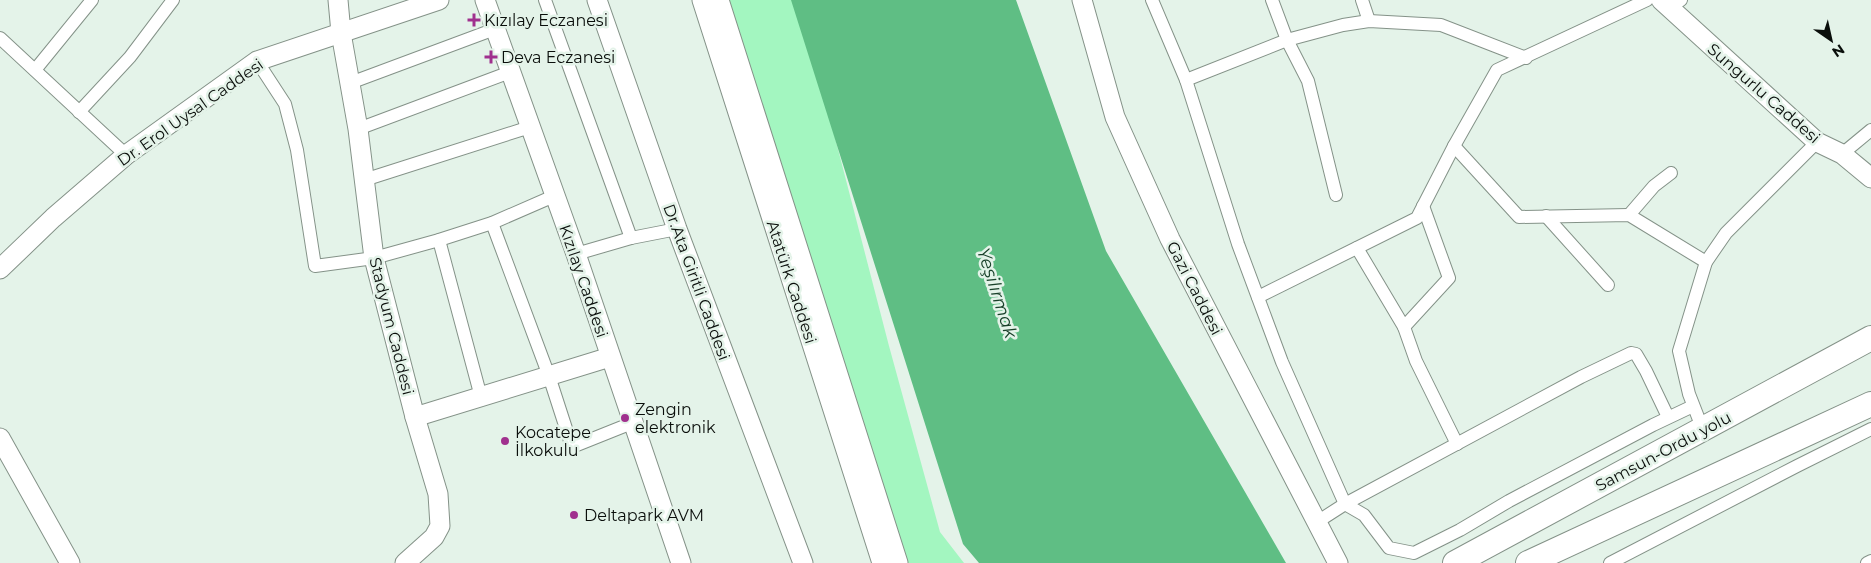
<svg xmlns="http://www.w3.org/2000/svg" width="1871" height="563" viewBox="0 0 1871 563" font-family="Montserrat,sans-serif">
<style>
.green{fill:#a3f6c0}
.water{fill:#5fbe84}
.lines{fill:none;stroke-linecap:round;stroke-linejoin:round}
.street-casing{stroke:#849288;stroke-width:14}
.secondary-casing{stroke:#849288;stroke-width:21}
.highway-casing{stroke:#849288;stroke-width:26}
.street{stroke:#fff;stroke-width:12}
.secondary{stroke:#fff;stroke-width:19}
.highway{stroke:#fff;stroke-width:24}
.poi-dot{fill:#a0308e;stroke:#e4f3e9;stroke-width:2}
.labels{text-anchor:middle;stroke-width:5;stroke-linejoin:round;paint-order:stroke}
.poi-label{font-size:16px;fill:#0a0e0b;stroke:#e4f3e9;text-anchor:start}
.street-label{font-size:16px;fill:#0a0e0b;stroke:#e4f3e9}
.water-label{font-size:18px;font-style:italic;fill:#19412a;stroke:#e4f3e9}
</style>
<rect width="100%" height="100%" fill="#e4f3e9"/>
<path class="green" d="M 724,0 L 792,0 L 818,72 L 889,346 L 940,532 L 964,563 L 893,563 Z"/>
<path class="water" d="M 791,0 L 1016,0 L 1106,251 L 1286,563 L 979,563 L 963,544 Z"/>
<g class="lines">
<g class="street-casing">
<g id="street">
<path d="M 545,0 L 631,238"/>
<path d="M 1152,0 L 1186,80 L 1238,244 L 1282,362 L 1345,504 L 1364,515 L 1389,548 L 1414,553 L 1460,530 L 1509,501 L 1653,425 L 1693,406"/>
<path d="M 1272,0 L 1287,40 L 1308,81 L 1336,195"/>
<path d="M 1362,0 L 1369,21"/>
<path d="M 1669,8 L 1681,0"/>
<path d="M 0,38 L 126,155"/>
<path d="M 257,61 L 285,104 L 297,150 L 315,266 L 374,258 L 439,240 L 492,223 L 554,196"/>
<path d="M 35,70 L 92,0"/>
<path d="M 1186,80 L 1287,40 L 1343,25 L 1369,21 L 1441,25 L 1526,58"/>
<path d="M 350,83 L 495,29"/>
<path d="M 79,112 L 130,57 L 173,0"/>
<path d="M 358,129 L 510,72"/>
<path d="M 1454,146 L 1519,217 L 1629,215 L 1706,262"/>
<path d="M 1842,154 L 1871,130"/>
<path d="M 364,180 L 530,127"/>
<path d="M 1629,215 L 1654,186 L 1671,173"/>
<path d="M 1546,216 L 1608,285"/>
<path d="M 492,223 L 549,376 L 572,447 L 632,423"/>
<path d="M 439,240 L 481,397"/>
<path d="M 1357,248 L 1404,327 L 1416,361 L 1457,444"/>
<path d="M 576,254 L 631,238 L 677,229"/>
<path d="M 1258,297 L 1417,218 L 1454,146 L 1497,70 L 1647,0"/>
<path d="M 1404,327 L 1449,278 L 1423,206"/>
<path d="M 1703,430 L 1689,394 L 1679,351 L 1706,262 L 1726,233 L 1817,142"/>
<path d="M 1317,522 L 1345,504 L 1581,377 L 1631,353 L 1636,354 L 1646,371 L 1668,417"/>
<path d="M 1610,563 L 1797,466 L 1871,429"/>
<path d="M 1867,563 L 1871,561"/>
</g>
</g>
<g class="secondary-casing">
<g id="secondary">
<path d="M 338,0 L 341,33 L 358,129 L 374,258 L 415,417 L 610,357"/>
<path d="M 485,0 L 576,254 L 681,563"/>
<path d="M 597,0 L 677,229 L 803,563"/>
<path d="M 702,0 L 882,563"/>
<path d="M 719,0 L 898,563"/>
<path d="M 1082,0 L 1115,117 L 1170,239 L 1338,563"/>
<path d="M 1661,0 L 1817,142 L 1842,154 L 1871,178"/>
<path d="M 0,269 L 53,218 L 126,155 L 257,61 L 439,0"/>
<path d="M 0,438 L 70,563"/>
<path d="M 405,563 L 434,537 L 440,526 L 438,494 L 415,417"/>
</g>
</g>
<g class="highway-casing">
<g id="highway">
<path d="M 1455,563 L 1871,338"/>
<path d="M 1528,563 L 1871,404"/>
</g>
</g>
<use href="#street" class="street"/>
<use href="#secondary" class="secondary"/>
<use href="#highway" class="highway"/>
</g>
<g class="poi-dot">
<path d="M471.5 12.5h5v5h5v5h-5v5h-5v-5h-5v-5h5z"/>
<path d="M488.5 49.5h5v5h5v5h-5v5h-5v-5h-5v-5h5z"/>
<circle cx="625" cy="418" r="5"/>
<circle cx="505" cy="441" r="5"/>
<circle cx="574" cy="515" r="5"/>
</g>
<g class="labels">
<g class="poi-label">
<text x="484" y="26">Kızılay Eczanesi</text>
<text x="501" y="63">Deva Eczanesi</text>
<text x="635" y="415">Zengin<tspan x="635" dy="18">elektronik</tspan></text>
<text x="515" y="438">Kocatepe<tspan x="515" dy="18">İlkokulu</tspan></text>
<text x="584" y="521">Deltapark AVM</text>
</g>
<g class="street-label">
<text transform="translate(1764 93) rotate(41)" y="6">Sungurlu Caddesi</text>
<text transform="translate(190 112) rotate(-35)" y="6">Dr. Erol Uysal Caddesi</text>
<text transform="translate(584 281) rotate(71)" y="6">Kızılay Caddesi</text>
<text transform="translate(697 282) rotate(70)" y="6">Dr.Ata Giritli Caddesi</text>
<text transform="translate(792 282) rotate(72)" y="6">Atatürk Caddesi</text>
<text transform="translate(1195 288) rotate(63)" y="6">Gazi Caddesi</text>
<text transform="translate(392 326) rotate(76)" y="6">Stadyum Caddesi</text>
<text transform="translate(1663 451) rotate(-28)" y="6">Samsun-Ordu yolu</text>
</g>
<g class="water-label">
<text transform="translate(997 293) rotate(72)" y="6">Yeşilırmak</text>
</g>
</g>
<g transform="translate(1831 40) rotate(146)" stroke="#e4f3e9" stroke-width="4" paint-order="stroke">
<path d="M0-4L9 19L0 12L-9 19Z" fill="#0a0e0b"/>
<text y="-8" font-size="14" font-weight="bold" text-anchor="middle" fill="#0a0e0b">N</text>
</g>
</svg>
